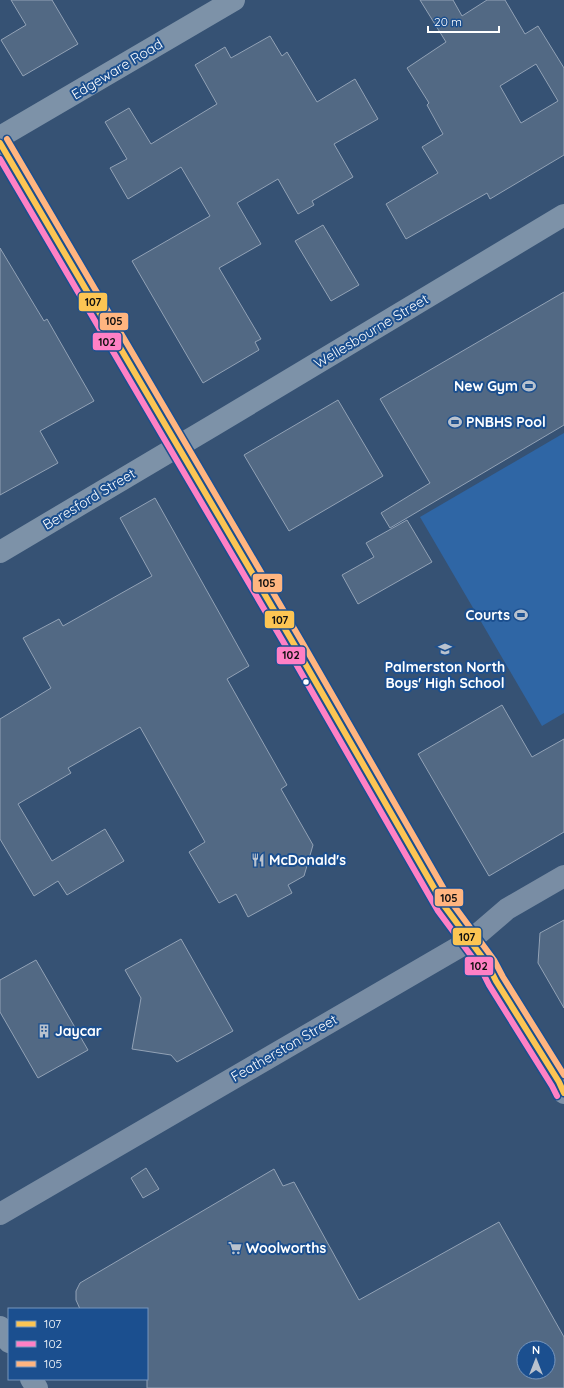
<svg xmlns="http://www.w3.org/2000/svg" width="564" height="1388" viewBox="0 0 564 1388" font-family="Quicksand,sans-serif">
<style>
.green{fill:#2f66a5}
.building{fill:#526984;stroke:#92a2b6;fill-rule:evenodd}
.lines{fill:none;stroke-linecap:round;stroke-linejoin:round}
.minor{stroke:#7d92a8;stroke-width:22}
.secondary{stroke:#798da4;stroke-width:22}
.trunk{stroke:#7e90a7;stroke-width:22}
.bus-1-casing{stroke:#1b4f8f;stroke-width:9}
.bus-2-casing{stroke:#1b4f8f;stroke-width:9}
.bus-3-casing{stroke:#1b4f8f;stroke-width:9}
.bus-1{stroke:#fcc553;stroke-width:6}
.bus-2{stroke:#ff80c5;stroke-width:6}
.bus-3{stroke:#ffb580;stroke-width:6}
.bus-dot{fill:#fff;stroke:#1b4f8f;stroke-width:1.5}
.labels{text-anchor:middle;stroke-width:4;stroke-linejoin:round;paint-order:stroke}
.street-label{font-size:14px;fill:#fff;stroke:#1b4f8f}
.poi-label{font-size:14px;font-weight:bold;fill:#fff;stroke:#1b4f8f;text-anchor:start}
.line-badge{stroke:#1b4f8f;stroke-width:1.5}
.pale-badge-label{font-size:11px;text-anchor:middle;font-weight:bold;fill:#111}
</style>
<rect width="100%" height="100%" fill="#365274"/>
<path class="green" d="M 564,433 L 564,713 L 542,726 L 420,517 Z"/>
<g class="building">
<path d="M 11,0 L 52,0 L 78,44 L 23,76 L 1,40 L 26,25 Z"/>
<path d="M 420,0 L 453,0 L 462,16 L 487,0 L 505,0 L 525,34 L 538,26 L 564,68 L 564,155 L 490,199 L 487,193 L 406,239 L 386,204 L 438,173 L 422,147 L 443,134 L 427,105 L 429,103 L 407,68 L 446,42 ZM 536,64 L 558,101 L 521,123 L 500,86 Z"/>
<path d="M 270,36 L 282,56 L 287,52 L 317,102 L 355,79 L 378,119 L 334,144 L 353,177 L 312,201 L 314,205 L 298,214 L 278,179 L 237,203 L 261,244 L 219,268 L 261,339 L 255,342 L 259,350 L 203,383 L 132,261 L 210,216 L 181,167 L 128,199 L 110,168 L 127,159 L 105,122 L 129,108 L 151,144 L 217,104 L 195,65 L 225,47 L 231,58 Z"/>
<path d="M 323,225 L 359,285 L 331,301 L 295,241 Z"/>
<path d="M 0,248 L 44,321 L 47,319 L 94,401 L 40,431 L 58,463 L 0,495 Z"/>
<path d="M 564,292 L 564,425 L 390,528 L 381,513 L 430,483 L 380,399 Z"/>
<path d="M 338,400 L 383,476 L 289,531 L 244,455 Z"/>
<path d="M 155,498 L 249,666 L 227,679 L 287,785 L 281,789 L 313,845 L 304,876 L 288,885 L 292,893 L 248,917 L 236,894 L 219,903 L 189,852 L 205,842 L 140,727 L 68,768 L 71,773 L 18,804 L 52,861 L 105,829 L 124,861 L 67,895 L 58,881 L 34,896 L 0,839 L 0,719 L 51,688 L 23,638 L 59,619 L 63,626 L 152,576 L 120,518 Z"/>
<path d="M 407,520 L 432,562 L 358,604 L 342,575 L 374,557 L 366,543 Z"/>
<path d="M 502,705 L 532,757 L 564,739 L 564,832 L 489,876 L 418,754 Z"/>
<path d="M 564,920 L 564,1008 L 538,963 L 540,933 Z"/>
<path d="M 181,939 L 233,1031 L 177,1062 L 171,1055 L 132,1049 L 141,998 L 125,970 Z"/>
<path d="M 36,960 L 88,1050 L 38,1078 L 0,1012 L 0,980 Z"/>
<path d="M 146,1168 L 159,1189 L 143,1198 L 131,1178 Z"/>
<path d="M 274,1169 L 283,1186 L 294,1182 L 359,1300 L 499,1222 L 564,1337 L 564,1388 L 147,1388 L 147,1309 L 80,1309 L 76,1300 L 76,1291 L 80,1283 ZM 524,1348 L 548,1348 L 548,1372 L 524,1372 Z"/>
</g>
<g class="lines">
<g class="minor">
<path d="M 0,137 L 234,0"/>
<path d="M 0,552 L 214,425 L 564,215"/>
<path d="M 0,1327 L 9,1342"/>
<path d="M 31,1379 L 37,1388"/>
</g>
<path class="secondary" d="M 0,1214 L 471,940 L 507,909 L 564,876"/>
<path class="trunk" d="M 0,143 L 295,646 L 445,907 L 488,965 L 496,981 L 559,1082 L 564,1093"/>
<g class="bus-1-casing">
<path id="bus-1" d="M 0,143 L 295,646 L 445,907 L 488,965 L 496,981 L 559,1082 L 564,1093"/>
</g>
<g class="bus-2-casing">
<path id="bus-2" d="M 0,159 L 288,650 L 438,911 L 481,969 L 489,985 L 552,1086 L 557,1096"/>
</g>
<g class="bus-3-casing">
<path id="bus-3" d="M 7,139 L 302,642 L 452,903 L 494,960 L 503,977 L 564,1075"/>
</g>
<use href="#bus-1" class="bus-1"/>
<use href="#bus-2" class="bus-2"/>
<use href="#bus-3" class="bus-3"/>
</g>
<defs>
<g id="stadium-bare" transform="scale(1.08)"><path d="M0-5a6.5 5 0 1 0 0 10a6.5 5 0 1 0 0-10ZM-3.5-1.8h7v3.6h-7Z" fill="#b9c2ce" stroke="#1b4f8f" stroke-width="2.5" paint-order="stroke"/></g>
<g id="school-bare" transform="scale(1.08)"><path d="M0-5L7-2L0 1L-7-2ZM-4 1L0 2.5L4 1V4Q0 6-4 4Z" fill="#b9c2ce" stroke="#1b4f8f" stroke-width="2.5" paint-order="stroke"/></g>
<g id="restaurant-bare" transform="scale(1.08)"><path d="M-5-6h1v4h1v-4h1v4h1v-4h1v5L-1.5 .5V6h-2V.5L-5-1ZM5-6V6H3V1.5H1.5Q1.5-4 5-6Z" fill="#b9c2ce" stroke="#1b4f8f" stroke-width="2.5" paint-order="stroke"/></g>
<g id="building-bare" transform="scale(1.08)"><path d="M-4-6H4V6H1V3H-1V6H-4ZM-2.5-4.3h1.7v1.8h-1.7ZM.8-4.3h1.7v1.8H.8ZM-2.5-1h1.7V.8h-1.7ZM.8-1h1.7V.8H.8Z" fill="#b9c2ce" stroke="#1b4f8f" stroke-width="2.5" paint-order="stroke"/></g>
<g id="supermarket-bare" transform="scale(1.08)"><path d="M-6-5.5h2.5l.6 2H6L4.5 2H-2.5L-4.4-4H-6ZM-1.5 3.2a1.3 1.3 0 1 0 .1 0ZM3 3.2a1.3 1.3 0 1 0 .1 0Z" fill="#b9c2ce" stroke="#1b4f8f" stroke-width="2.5" paint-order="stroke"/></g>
</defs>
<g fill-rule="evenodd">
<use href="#stadium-bare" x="529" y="386"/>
<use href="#stadium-bare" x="455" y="422"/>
<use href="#stadium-bare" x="521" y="615"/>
<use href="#school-bare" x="445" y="649"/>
<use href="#restaurant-bare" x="258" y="860"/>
<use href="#building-bare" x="44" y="1031"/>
<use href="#supermarket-bare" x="235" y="1248"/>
</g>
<circle class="bus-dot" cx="306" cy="682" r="3.5"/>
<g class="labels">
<g class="street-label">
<text transform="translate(117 69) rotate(-31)" y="5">Edgeware Road</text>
<text transform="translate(371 331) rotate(-31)" y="5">Wellesbourne Street</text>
<text transform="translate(89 499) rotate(-31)" y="5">Beresford Street</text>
<text transform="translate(284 1048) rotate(-30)" y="5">Featherston Street</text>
</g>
<g class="poi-label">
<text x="518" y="391" text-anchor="end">New Gym</text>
<text x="466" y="427">PNBHS Pool</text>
<text x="510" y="620" text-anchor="end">Courts</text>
<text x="445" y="672" text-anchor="middle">Palmerston North<tspan x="445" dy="16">Boys' High School</tspan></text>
<text x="269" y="865">McDonald's</text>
<text x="55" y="1036">Jaycar</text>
<text x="246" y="1253">Woolworths</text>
</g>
</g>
<g class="line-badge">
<rect x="78" y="292" width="30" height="20" rx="4" fill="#fcc553"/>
<rect x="99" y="312" width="30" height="19" rx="4" fill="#ffb580"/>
<rect x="92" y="332" width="30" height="19" rx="4" fill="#ff80c5"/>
<rect x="252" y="573" width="31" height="20" rx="4" fill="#ffb580"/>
<rect x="264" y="610" width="31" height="19" rx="4" fill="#fcc553"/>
<rect x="276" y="646" width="30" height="19" rx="4" fill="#ff80c5"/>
<rect x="434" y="888" width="30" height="19" rx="4" fill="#ffb580"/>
<rect x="452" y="927" width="30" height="19" rx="4" fill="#fcc553"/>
<rect x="464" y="956" width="30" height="20" rx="4" fill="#ff80c5"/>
</g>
<g class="pale-badge-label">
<text x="93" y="306">107</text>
<text x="114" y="325">105</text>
<text x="107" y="346">102</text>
<text x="267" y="587">105</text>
<text x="280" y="624">107</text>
<text x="291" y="659">102</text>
<text x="449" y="902">105</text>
<text x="467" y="941">107</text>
<text x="479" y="970">102</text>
</g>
<rect x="8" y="1308" width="140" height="72" fill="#1b4f8f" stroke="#7695bc"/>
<rect x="16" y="1321" width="20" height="6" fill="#fcc553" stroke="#7695bc"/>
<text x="44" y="1328" font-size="12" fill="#ffffff">107</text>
<rect x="16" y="1341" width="20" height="6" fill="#ff80c5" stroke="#7695bc"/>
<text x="44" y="1348" font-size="12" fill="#ffffff">102</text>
<rect x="16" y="1361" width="20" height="6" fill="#ffb580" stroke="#7695bc"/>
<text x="44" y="1368" font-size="12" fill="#ffffff">105</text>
<g transform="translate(536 1360)"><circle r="19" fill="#1b4f8f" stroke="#7695bc"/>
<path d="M0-3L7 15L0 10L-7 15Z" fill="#b9c2ce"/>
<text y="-6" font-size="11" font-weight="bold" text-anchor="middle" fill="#ffffff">N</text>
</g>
<path d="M428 26v6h71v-6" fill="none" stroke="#ffffff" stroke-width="2"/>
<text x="434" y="26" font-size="12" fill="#ffffff" stroke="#1b4f8f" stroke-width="3" paint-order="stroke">20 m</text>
</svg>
